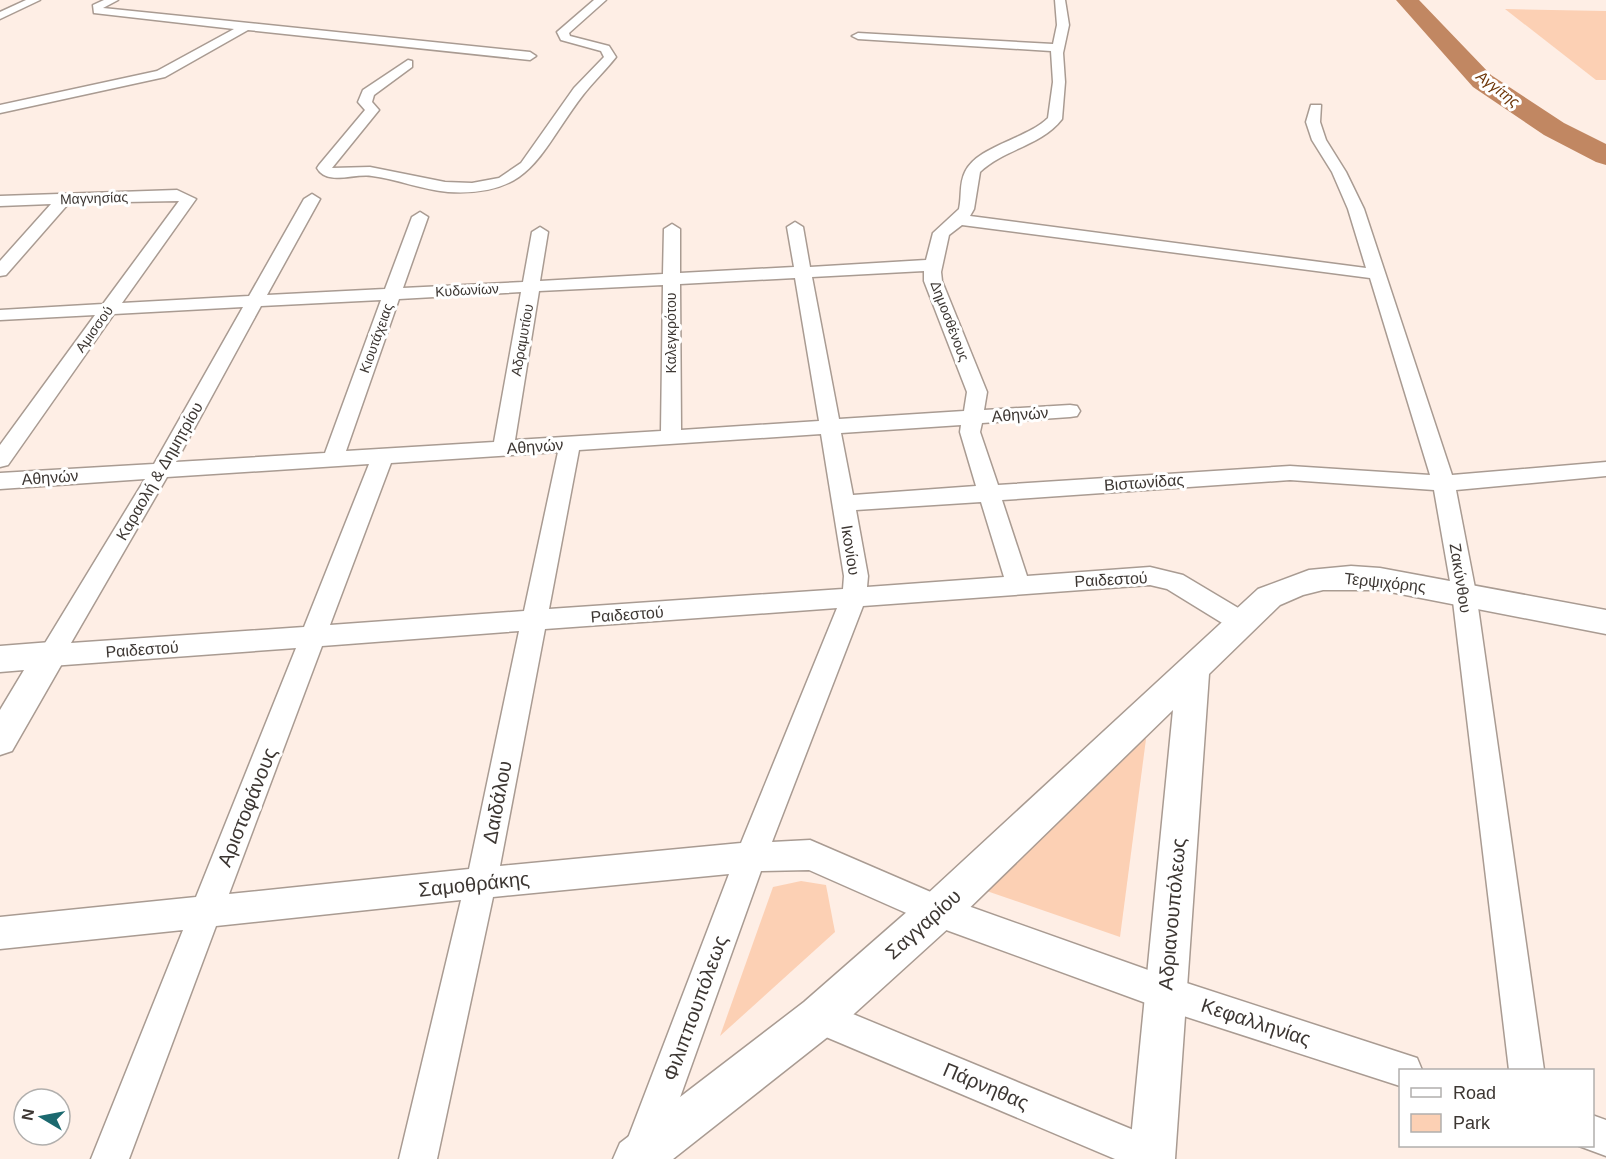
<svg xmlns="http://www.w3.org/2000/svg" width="1606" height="1159" viewBox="0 0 1606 1159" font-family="Arial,sans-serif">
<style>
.green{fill:#fcd0b4}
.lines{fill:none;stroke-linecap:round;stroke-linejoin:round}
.river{fill:#c18762;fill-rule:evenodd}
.minor-casing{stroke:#a99b92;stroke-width:3}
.tertiary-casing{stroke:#a99b92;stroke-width:3}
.minor{fill:#fff;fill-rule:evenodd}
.tertiary{fill:#fff;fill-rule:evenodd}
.labels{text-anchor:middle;stroke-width:6;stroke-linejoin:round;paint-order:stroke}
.far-street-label{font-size:14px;fill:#3d3733;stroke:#fff}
.far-water-label{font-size:15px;font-style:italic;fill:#6d3608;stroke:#fff}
.street-label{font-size:16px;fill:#3d3733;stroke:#fff}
.near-street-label{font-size:20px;fill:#3d3733;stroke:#fff}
</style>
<rect width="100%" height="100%" fill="#feeee5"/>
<g class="green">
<path d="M 1505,9 L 1606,11 L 1606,80 L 1596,80 Z"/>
<path d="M 1141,738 L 1146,739 L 1120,937 L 978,888 Z"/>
<path d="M 801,881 L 826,885 L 835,932 L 720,1036 L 773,887 Z"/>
</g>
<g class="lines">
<path class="river" d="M 1396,0 L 1419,0 L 1491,75 L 1564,123 L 1606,144 L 1606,165 L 1596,162 L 1544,135 L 1473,87 Z"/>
<g class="minor-casing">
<g id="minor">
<path d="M 26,0 L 40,0 L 0,19 L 0,12 Z"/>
<path d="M 104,0 L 118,0 L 103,8 L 530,52 L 536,56 L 530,60 L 248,30 L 165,77 L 0,113 L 0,105 L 157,71 L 234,29 L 94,13 L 93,5 Z"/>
<path d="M 594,0 L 606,0 L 569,33 L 570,36 L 609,46 L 616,57 C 606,70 593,82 583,95 C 539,152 533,197 448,192 C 422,190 397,179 372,176 C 354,173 327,186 317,168 L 319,165 L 365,110 L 358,102 L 363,90 L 408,60 L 412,61 L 412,67 L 374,95 L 372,102 L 379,110 L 332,168 L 370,167 L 445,182 L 472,183 L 499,178 L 521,163 L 574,88 L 604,57 L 601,51 L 561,40 L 557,32 Z"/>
<path d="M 1055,0 L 1065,0 L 1069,25 L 1063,53 L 1065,82 L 1062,119 C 1041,146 1004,149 980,172 L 974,209 L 970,216 L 1366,268 L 1348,209 L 1332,172 L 1312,140 L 1306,122 L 1311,105 L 1321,105 L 1320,122 L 1326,140 L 1346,172 L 1364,209 L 1452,475 L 1606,462 L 1606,476 L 1456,490 L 1476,593 L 1544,1070 L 1509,1070 L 1452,593 L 1434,490 L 1290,480 L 1002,500 L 1027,576 L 1150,567 L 1183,575 L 1250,615 L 1253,622 L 1250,629 L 1241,632 L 1232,629 L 1167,589 L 1150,585 L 863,606 L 772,842 L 810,840 L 940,896 L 1165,976 L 1417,1058 L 1422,1070 L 1400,1070 L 1400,1086 L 1165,1010 L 938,927 L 809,870 L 761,871 L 658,1159 L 620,1159 L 729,874 L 493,897 L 437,1159 L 399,1159 L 461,900 L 216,926 L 129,1159 L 91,1159 L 183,930 L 0,949 L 0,917 L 196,897 L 296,648 L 51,666 L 42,662 L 38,655 L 42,648 L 145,479 L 0,489 L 0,473 L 154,464 L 243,307 L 114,314 L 8,465 L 0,467 L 0,445 L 95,315 L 0,320 L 0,310 L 103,304 L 179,201 L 69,203 L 6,275 L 0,276 L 0,261 L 51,204 L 0,206 L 0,196 L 177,190 L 196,199 L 122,303 L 249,296 L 304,199 L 312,194 L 320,199 L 267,295 L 385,289 L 412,217 L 420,212 L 428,217 L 403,288 L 523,282 L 532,232 L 540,227 L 548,232 L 540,281 L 663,274 L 664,229 L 672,224 L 680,229 L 680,273 L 794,267 L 787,227 L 795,222 L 803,227 L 810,267 L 926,260 L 933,233 L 959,209 C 962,196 959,184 965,172 C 977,146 1027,139 1048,118 L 1053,82 L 1051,51 L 858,39 L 852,36 L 858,33 L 1053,44 L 1057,25 ZM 962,225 L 1370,278 L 1430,475 L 1290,466 L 998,485 L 980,432 L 982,423 L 1070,417 L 1077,416 L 1080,411 L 1077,406 L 1070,405 L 984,410 L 987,392 L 942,281 L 941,272 L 949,235 ZM 924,271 L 924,281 L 967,392 L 964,411 L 839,419 L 812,277 ZM 795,278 L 819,421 L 681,430 L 680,284 ZM 663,285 L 661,431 L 515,440 L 539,291 ZM 521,292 L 494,442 L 346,451 L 399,299 ZM 381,300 L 325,453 L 176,462 L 261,306 ZM 961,425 L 960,432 L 976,486 L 853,495 L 841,433 ZM 821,434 L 844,576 L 843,589 L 549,609 L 579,450 ZM 558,452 L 524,611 L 330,625 L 391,463 ZM 369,464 L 304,627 L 71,643 L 167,477 ZM 981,502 L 1004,577 L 867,587 L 868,576 L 856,510 ZM 837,608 L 741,843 L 500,866 L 545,629 ZM 519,631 L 469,869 L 229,894 L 322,646 Z"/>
<path d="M 819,1000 L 1165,1143 L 1169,1159 L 1115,1159 L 807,1029 L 802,1017 L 807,1005 Z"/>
<path d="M 1592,1115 L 1606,1120 L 1606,1156 L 1579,1146 L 1592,1146 Z"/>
</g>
</g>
<g class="tertiary-casing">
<g id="tertiary">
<path d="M 1351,566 L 1380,568 L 1606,610 L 1606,634 L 1380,590 L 1323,590 L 1303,595 L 1280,605 L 1209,674 L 1175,1159 L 1129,1159 L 1173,710 L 952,925 L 834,1032 L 673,1159 L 613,1159 L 620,1143 L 804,1002 L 924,897 L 1258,589 L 1309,570 Z"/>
<path d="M 51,642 L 62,646 L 67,655 L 12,751 L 0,755 L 0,710 L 24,670 L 0,672 L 0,646 Z"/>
</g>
</g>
<use href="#minor" class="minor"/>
<use href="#tertiary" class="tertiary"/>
</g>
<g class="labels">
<g class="far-street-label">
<text transform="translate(94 198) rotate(-2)" y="5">Μαγνησίας</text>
<text transform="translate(467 290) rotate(-3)" y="5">Κυδωνίων</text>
<text transform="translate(950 321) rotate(69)" y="5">Δημοσθένους</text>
<text transform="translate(94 329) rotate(-54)" y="5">Αμισσού</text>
<text transform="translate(671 333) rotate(-90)" y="5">Καλεγκρότου</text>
<text transform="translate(376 338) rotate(-70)" y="5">Κιουτάχειας</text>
<text transform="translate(522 340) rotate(-80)" y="5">Αδραμυτίου</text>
</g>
<g class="far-water-label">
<text transform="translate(1498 89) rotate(37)" y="5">Αγγίτης</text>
</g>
<g class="street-label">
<text transform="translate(1020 414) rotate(-4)" y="6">Αθηνών</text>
<text transform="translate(535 446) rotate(-4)" y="6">Αθηνών</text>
<text transform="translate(159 471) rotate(-60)" y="6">Καραολή &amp; Δημητρίου</text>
<text transform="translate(50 477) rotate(-4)" y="6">Αθηνών</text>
<text transform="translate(1144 482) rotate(-4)" y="6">Βιστωνίδας</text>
<text transform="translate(851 550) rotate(81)" y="6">Ικονίου</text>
<text transform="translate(1461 578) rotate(81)" y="6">Ζακύνθου</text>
<text transform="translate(1111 579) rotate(-3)" y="6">Ραιδεστού</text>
<text transform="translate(1385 582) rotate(6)" y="6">Τερψιχόρης</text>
<text transform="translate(627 614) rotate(-4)" y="6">Ραιδεστού</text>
<text transform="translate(142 649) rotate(-4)" y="6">Ραιδεστού</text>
</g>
<g class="near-street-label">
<text transform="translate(497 802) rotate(-79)" y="7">Δαιδάλου</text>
<text transform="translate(247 807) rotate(-68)" y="7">Αριστοφάνους</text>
<text transform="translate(474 884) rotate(-6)" y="7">Σαμοθράκης</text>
<text transform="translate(1172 914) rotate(-85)" y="7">Αδριανουπόλεως</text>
<text transform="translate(923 924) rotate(-42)" y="7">Σαγγαρίου</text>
<text transform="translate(695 1008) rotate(-70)" y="7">Φιλιππουπόλεως</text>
<text transform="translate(1256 1022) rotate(18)" y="7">Κεφαλληνίας</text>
<text transform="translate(986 1086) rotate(23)" y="7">Πάρνηθας</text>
</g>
</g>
<rect x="1399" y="1069" width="195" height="78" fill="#ffffff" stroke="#b1afad" stroke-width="1.5"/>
<rect x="1411" y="1088" width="30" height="9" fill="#ffffff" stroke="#b1afad" stroke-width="1.5"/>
<text x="1453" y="1099" font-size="18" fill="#3d3733">Road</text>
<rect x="1411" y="1114" width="30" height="18" fill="#fcd0b4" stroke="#b1afad" stroke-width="1.5"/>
<text x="1453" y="1129" font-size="18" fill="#3d3733">Park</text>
<g transform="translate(42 1117) rotate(280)"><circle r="28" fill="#ffffff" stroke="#b1afad" stroke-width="1.5"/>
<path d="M0-4.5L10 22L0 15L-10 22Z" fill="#1c696f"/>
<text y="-9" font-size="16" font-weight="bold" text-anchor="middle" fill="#3d3733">N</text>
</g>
</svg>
